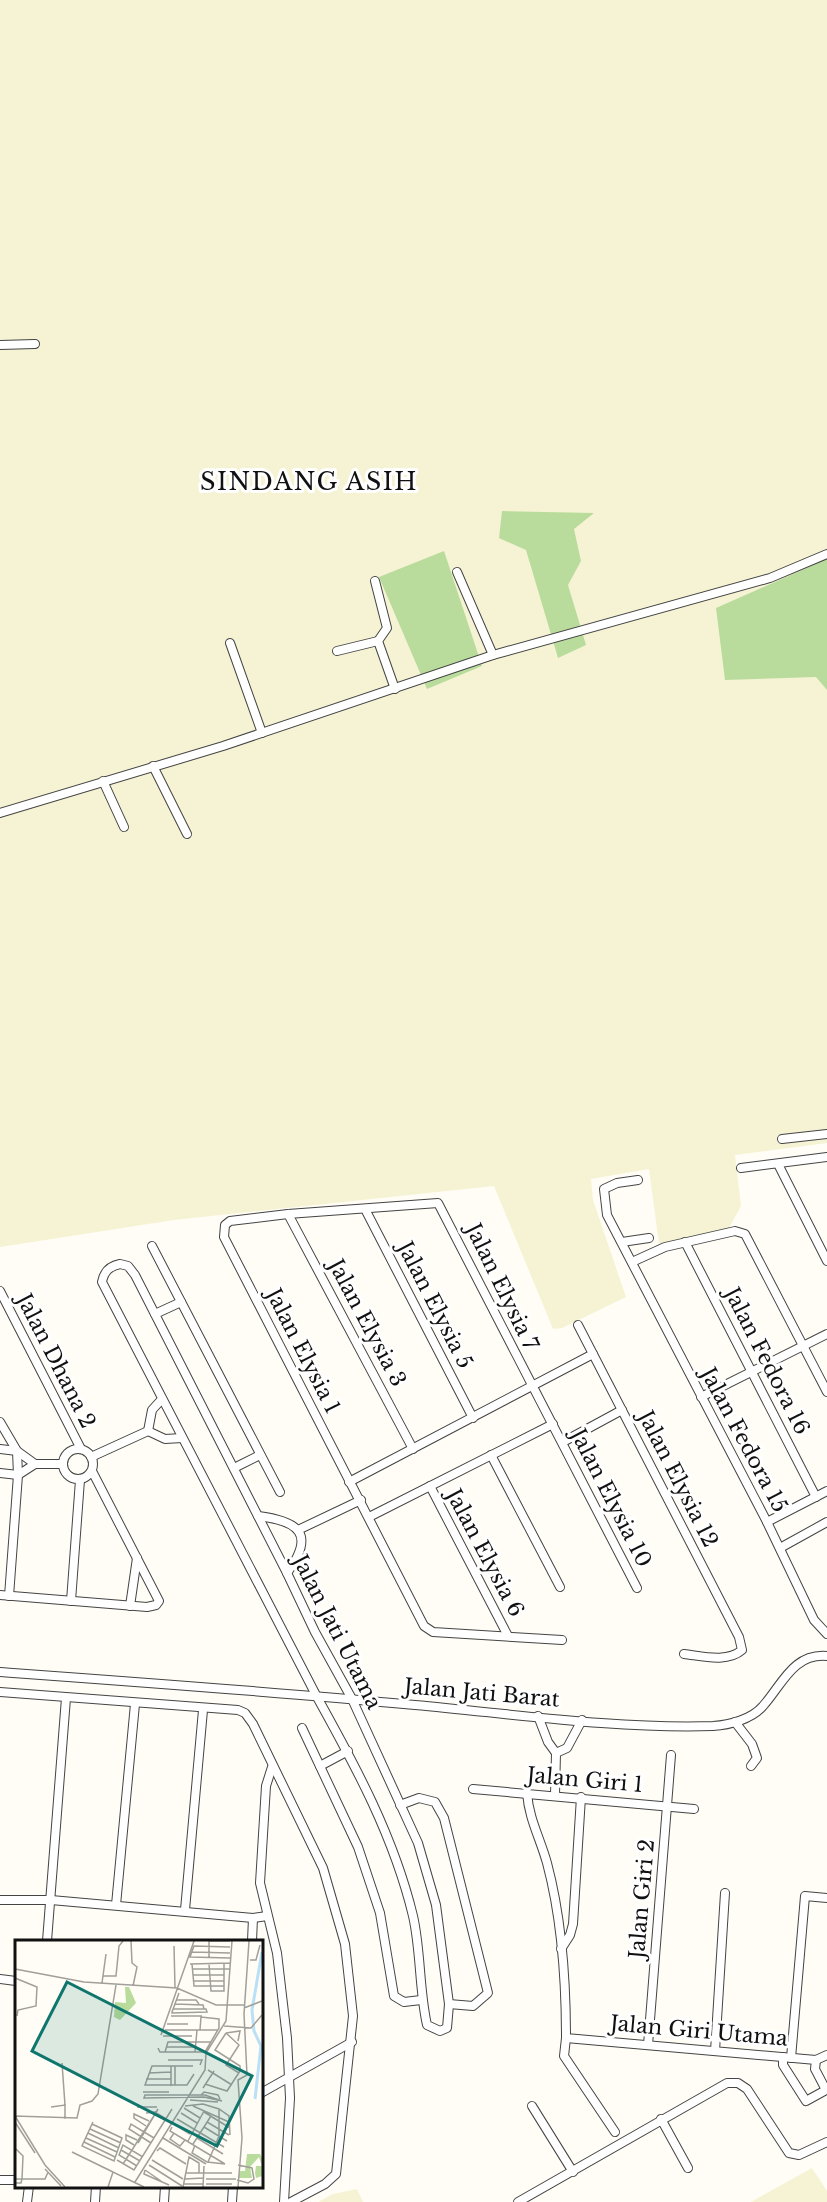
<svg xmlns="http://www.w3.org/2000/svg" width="827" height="2202" viewBox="0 0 827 2202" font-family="'Libre Baskerville',serif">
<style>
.farmland{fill:#f6f3d4}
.forest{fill:#b9dc9c}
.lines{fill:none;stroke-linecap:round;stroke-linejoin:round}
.minor-casing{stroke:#444;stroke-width:10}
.minor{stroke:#fff;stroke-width:8}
.labels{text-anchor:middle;stroke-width:6;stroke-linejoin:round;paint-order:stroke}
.street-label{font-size:21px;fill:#111;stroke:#fff}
.quarter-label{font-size:24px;letter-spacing:1.5px;fill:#111;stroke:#fff}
.inset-river{fill:none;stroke:#b9e0f7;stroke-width:3}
.inset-road{fill:none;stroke:#a09f9a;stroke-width:1.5}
.view{fill:#0f766e;fill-opacity:0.15;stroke:#0f766e;stroke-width:3}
.inset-edge{fill:none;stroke:#111;stroke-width:3}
</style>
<rect width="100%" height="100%" fill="#fffdf5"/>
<g class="farmland">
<path d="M 0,0 L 827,0 L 827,1143 L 735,1155 L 741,1206 L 729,1228 L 659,1244 L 649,1169 L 591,1179 L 593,1200 L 626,1297 L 562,1328 L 553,1329 L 494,1186 L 174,1220 L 0,1247 Z"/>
<path d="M 812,2168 L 827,2191 L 827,2202 L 751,2202 Z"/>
<path d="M 357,2189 L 363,2202 L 318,2202 L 333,2194 Z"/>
</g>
<g class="forest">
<path d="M 502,511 L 594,513 L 574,529 L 581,561 L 568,585 L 586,645 L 558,658 L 526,550 L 499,538 Z"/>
<path d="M 444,551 L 482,666 L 427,689 L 379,577 Z"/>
<path d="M 827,559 L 827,690 L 816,677 L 725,680 L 716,608 Z"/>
</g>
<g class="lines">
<g class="minor-casing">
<g id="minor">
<path d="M 0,345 L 35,344"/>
<path d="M 457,572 L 493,655"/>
<path d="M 375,581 L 387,628 L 378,641 L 395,689"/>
<path d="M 230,643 L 262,733"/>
<path d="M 337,651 L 378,641"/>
<path d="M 153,766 L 187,834"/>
<path d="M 103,781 L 124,827"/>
<path d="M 0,813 L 223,746 L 493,655 L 770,578 L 827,554"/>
<path d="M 782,1139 L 827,1134"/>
<path d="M 778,1164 L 827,1261"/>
<path d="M 741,1168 L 827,1157"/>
<path d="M 638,1180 L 617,1183 L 604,1189 L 607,1215 L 767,1522 L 814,1620 L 827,1634"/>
<path d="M 365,1209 L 473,1418"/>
<path d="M 288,1214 L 413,1449"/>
<path d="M 622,1242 L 649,1238"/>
<path d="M 685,1242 L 816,1497"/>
<path d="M 152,1246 L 280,1492"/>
<path d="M 632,1262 L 665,1247 L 735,1231 L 745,1234 L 827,1392"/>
<path d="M 120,1264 L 128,1266 L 135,1275 L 287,1573 L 315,1632 L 352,1699 L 418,1843 L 436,1905 L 449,2004 L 447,2028 L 440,2031 L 427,2025 C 419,1989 421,1951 413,1916 C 394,1837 356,1767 317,1697 L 102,1282 C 104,1271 110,1266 120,1264 Z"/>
<path d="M 0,1291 L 80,1447"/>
<path d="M 155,1314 L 181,1302"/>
<path d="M 578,1325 L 739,1637 L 742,1650 C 727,1663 702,1656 684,1654"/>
<path d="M 701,1397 L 827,1334"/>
<path d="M 0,1422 L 17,1451 L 18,1475 L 9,1596"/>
<path d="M 148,1431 L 165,1439 L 182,1438"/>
<path d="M 148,1431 L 152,1410 L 162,1399"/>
<path d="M 563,1442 L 622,1410"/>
<circle cx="78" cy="1464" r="15"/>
<path d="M 0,1449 L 17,1451 L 35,1464"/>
<path d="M 491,1455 L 560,1587"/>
<path d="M 91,1457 L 148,1431"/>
<path d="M 234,1468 L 260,1455"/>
<path d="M 0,1473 L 18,1475 L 35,1464 L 63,1464"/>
<path d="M 349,1482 L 593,1354"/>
<path d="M 430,1486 L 508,1636"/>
<path d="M 258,1516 C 299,1521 316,1534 287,1573"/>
<path d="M 369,1517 L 553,1424"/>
<path d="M 767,1522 L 827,1491"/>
<path d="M 298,1530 L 361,1500"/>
<path d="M 780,1548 L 827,1522"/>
<path d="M 0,1595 L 147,1607 L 156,1605 L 159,1601 L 92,1471"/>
<path d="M 71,1601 L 80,1480"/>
<path d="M 130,1606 L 137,1558"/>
<path d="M 562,1640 L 433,1632 L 424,1626 L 224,1237 L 225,1225 L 230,1221 L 288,1214 L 438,1203 L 637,1588"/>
<path d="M 0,1672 C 138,1682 277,1692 415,1705 C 514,1714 615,1729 713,1726 C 730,1725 752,1719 763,1706 C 782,1685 793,1653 827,1656"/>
<path d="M 0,1692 L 238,1710 L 245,1713 L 253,1724 L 323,1868 L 345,1944 L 353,2016 L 336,2174 L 325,2184 L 291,2202"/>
<path d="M 538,1716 L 548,1742 L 556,1753 L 567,1748 L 582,1720"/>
<path d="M 735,1722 L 752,1744 L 757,1758 L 751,1766"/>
<path d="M 302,1728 L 358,1847 L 380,1913 L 394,1996 L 404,2002 L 421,2000"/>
<path d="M 320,1766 L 348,1751"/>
<path d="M 272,1767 L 266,1786 L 260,1883 L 277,1953 L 287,2038 L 290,2098 L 284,2202"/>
<path d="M 473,1789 L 694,1809"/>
<path d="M 527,1793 C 529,1819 540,1838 547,1863 C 562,1919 566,1980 566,2038 L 816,2060 L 827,2055"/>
<path d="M 555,1795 L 556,1753"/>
<path d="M 400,1805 L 419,1798 L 435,1802 L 444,1818 L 483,1973 L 488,1993 L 473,2006 L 449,2004"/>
<path d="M 0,1900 L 51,1900 L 253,1918 L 267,1916"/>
<path d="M 116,1905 L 135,1704"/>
<path d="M 185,1910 L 203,1710"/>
<path d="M 47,1941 L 66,1698"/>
<path d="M 252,1941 L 253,1918"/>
<path d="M 561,1949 L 570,1935 L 573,1924 L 581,1797"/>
<path d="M 0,1979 L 16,1981"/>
<path d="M 566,2038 L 564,2056 L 615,2132"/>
<path d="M 648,2045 L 671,1755"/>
<path d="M 715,2051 L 725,1893"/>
<path d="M 783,2057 L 783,2065 L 806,2101 L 826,2090 L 815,2069 L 816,2060"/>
<path d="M 791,2058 L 805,1896 L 827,1898"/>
<path d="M 261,2093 L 352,2042"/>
<path d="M 532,2106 L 573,2172"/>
<path d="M 661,2119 L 688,2168"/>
<path d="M 0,2180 L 16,2180"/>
<path d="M 27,2202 L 29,2186"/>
<path d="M 95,2202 L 96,2186"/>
<path d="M 164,2202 L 165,2186"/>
<path d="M 232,2202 L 233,2186"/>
<path d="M 518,2202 L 727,2083 L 738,2083 L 747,2089 L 789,2153 L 799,2155 L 827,2142"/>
</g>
</g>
<use href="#minor" class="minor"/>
</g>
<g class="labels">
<g class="street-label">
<text transform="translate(502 1287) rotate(64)" y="7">Jalan Elysia 7</text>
<text transform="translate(435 1305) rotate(63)" y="7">Jalan Elysia 5</text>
<text transform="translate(367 1323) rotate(62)" y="7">Jalan Elysia 3</text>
<text transform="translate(303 1351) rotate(63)" y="7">Jalan Elysia 1</text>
<text transform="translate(56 1361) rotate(63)" y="7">Jalan Dhana 2</text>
<text transform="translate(767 1361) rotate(63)" y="7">Jalan Fedora 16</text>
<text transform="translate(744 1440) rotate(62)" y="7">Jalan Fedora 15</text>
<text transform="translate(678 1479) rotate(63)" y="7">Jalan Elysia 12</text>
<text transform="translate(611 1498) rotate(63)" y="7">Jalan Elysia 10</text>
<text transform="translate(485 1553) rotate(62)" y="7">Jalan Elysia 6</text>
<text transform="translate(337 1632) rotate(63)" y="7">Jalan Jati Utama</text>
<text transform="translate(482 1693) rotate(5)" y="7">Jalan Jati Barat</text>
<text transform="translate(585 1780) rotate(5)" y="7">Jalan Giri 1</text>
<text transform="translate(642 1899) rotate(-85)" y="7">Jalan Giri 2</text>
<text transform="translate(699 2031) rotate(5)" y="7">Jalan Giri Utama</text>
</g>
<g class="quarter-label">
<text x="309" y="490">SINDANG ASIH</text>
</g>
</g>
<g transform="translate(15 1940)">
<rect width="248" height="248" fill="#fffdf5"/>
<path d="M 110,47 L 114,47 L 121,63 L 105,80 L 99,77 L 100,62 L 111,63 ZM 232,214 L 245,214 L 247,218 L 247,236 L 241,238 L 240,233 L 241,226 L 247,226 L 244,217 L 235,227 L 237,238 L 223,238 L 225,231 L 230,231 Z" fill="#b9dc9c"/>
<path class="inset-river" d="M 240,159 L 246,106 L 239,91 L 237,70 L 247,12"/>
<path class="inset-road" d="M 116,1 L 117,23 L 122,27 L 118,46M 159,6 L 160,48M 177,12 L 215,13M 194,18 L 194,1 L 215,1M 215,18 L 175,17 L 179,6 L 215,7M 235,20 L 241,20 L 245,5M 175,24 L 215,23M 177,24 L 179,46 L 209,46M 194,24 L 196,51 L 209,51 L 209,23M 0,29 L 69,42 L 162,48 L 201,65 L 229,65M 178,29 L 215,29M 178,35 L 209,35M 88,36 L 101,36 L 104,6 L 108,1M 0,38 L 22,47 L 21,66 L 3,70 L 2,76M 179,41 L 209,41M 87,43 L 91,14M 161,60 L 181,60 L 184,64M 160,64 L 188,65 L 189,69M 229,68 L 247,61M 158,69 L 191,69 L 192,72 L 157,73 L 157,72 L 164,53M 156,76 L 187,76M 152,84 L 173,84M 209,86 L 236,88 L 247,75M 150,90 L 202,90M 211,93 L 224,105 L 211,125 L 224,133M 211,93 L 225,91 L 223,101M 146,95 L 179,1M 148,96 L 177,96M 151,107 L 178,107M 143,108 L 145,112 L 190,112 L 204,88 L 204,79 L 186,77 L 185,90M 150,112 L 153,102 L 196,102M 180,112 L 182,90M 153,120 L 187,120 L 185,125M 47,123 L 50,165M 156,126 L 156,146M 178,126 L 137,126 L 130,145 L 172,145 L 179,134M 193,130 L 217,145M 134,133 L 156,132M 131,139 L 156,139M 190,144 L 212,151 L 225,131 L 225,126 L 200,110 L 211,93M 160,145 L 160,126M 188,148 L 199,131M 128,152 L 154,152M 130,155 L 190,155 L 207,161 L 189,157 L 129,158 ZM 186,155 L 189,152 L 203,155 L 205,159M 175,160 L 203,162M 170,166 L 188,164 L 204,169 L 214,176 L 215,195M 178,166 L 214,182M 36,167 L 50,165 L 50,179M 122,167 L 142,167M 169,168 L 185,178M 189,172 L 215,188M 131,173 L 140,172 L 151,179M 166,173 L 182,183M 162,179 L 209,207M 0,182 L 20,213M 192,182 L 214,195M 77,184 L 107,198 L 99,221 L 67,206 L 77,184 L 78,182M 159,184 L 175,194M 131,186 L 119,178 L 119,174 L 134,181M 157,187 L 155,191 L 210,224M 189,187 L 212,201M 75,189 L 106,203M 73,193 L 104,208M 159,193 L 155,199 L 165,206 L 170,200M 71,198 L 102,212M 148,198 L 191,224M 182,198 L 208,214M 173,201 L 189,171M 69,202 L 100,217M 123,203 L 143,169M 136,203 L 114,189 L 116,184 L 139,198M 178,204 L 196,176M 119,205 L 111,200 L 111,195 L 122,200M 180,205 L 177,213 L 192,222 L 210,224M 0,209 L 0,184M 106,210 L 125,221M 142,211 L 145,208 L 171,224M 57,212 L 98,232M 102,220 L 119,230 L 157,169M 137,220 L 168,239M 193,222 L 204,196 L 204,170M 108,224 L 142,171M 134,225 L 167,246M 122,226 L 104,215 L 108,205 L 128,217M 30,229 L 46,246M 130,230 L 129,234 L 154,245M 130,230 L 146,241M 171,233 L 217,233M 0,239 L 7,239 L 8,216 L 1,209M 170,239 L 188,238M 191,239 L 221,239M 222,240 L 233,243 L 239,239 L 237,228 L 223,225M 120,242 L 190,130 L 191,113 L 211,81 L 217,1M 0,243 L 6,243 L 7,239 L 30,239 L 33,232M 169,244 L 188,244M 191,244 L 217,244M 50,247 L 30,225 L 0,176 L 62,178 L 65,165 L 77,161 L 83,154 L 101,45M 93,247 L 98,232 L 129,247M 168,247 L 174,217 L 184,223 L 184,233M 188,247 L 189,226M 223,247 L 227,198 L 223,140 L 232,135 L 229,74 L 234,1"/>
<path class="view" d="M 52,42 L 237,136 L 202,206 L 17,111 Z"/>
<rect width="248" height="248" class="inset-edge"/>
</g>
</svg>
